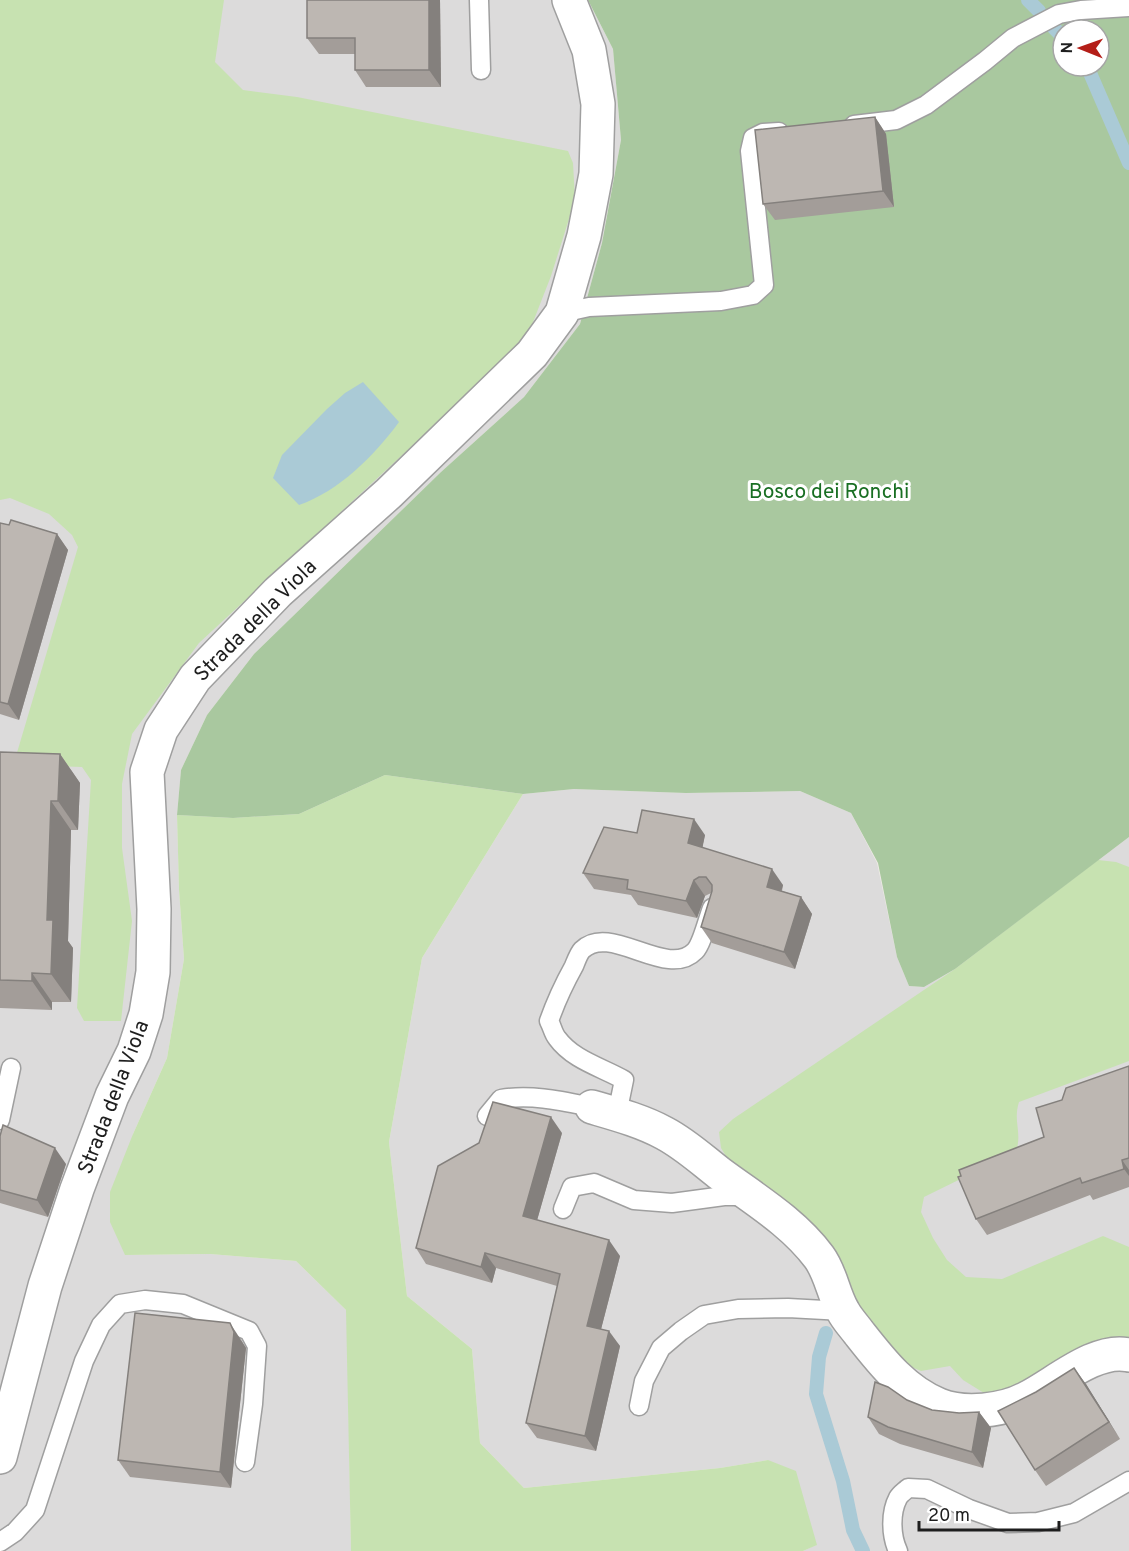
<svg xmlns="http://www.w3.org/2000/svg" width="1129" height="1551" viewBox="0 0 1129 1551" font-family="Overpass,sans-serif">
<style>
.residential{fill:#dcdbdb}
.grass{fill:#c7e2b1}
.forest{fill:#a9c89f;fill-rule:evenodd}
.water{fill:#aacad6}
.lines{fill:none;stroke-linecap:round;stroke-linejoin:round}
.stream{stroke:#aacad6;stroke-width:14}
.lane-casing{stroke:#9f9f9f;stroke-width:21}
.street-casing{stroke:#9f9f9f;stroke-width:36}
.lane{stroke:#fff;stroke-width:18}
.street{stroke:#fff;stroke-width:33}
.wall{fill:#a39d99}
.shaded-wall{fill:#84807d}
.building{fill:#bdb7b2;stroke:#84807d;stroke-width:1.5}
.labels{text-anchor:middle;stroke-width:6;stroke-linejoin:round;paint-order:stroke}
.park-label{font-size:21px;fill:#196f23;stroke:#fff}
.street-label{font-size:21px;fill:#1e1e1e;stroke:#fff}
</style>
<rect width="100%" height="100%" fill="#eeebe5"/>
<g class="residential">
<path d="M 0,0 L 588,0 L 613,49 L 621,140 L 602,243 L 580,324 L 524,397 L 441,472 L 254,654 L 207,715 L 181,770 L 177,815 L 179,890 L 184,959 L 167,1058 L 133,1134 L 125,1255 L 210,1254 L 296,1261 L 347,1311 L 351,1551 L 0,1551 Z"/>
<path d="M 574,789 L 686,793 L 800,791 L 851,813 L 877,863 L 897,957 L 909,986 L 924,987 L 955,969 L 1129,837 L 1129,1551 L 803,1551 L 816,1545 L 768,1460 L 720,1468 L 524,1488 L 480,1443 L 472,1349 L 407,1296 L 389,1142 L 422,958 L 523,794 Z"/>
</g>
<g class="grass">
<path d="M 0,0 L 224,0 L 215,62 L 243,90 L 297,97 L 568,151 L 573,163 L 575,200 L 551,276 L 528,335 L 515,351 L 199,643 L 132,734 L 122,784 L 122,848 L 132,921 L 121,1021 L 84,1021 L 77,1008 L 91,780 L 82,767 L 23,765 L 16,756 L 78,547 L 72,535 L 49,514 L 10,498 L 0,500 Z"/>
<path d="M 385,775 L 523,794 L 422,958 L 389,1142 L 407,1296 L 472,1349 L 480,1443 L 524,1488 L 720,1468 L 768,1460 L 796,1471 L 817,1545 L 803,1551 L 351,1551 L 346,1310 L 296,1261 L 210,1254 L 125,1255 L 110,1222 L 110,1192 L 133,1134 L 167,1058 L 184,959 L 179,890 L 177,815 L 233,818 L 299,814 Z"/>
<path d="M 1098,860 L 1116,862 L 1129,867 L 1129,1061 L 1019,1102 C 1012,1124 1025,1135 1013,1158 L 985,1167 L 924,1197 L 921,1212 L 933,1238 L 947,1260 L 966,1277 L 1002,1279 L 1103,1236 L 1129,1247 L 1129,1338 L 1102,1343 L 1014,1388 L 984,1393 L 963,1380 L 950,1366 L 921,1371 L 897,1361 L 729,1161 L 721,1148 L 719,1132 L 733,1119 L 955,969 Z"/>
</g>
<path class="forest" d="M 588,0 L 1129,0 L 1129,837 L 955,969 L 924,987 L 909,986 L 897,957 L 878,863 L 851,813 L 800,791 L 686,793 L 574,789 L 523,794 L 385,775 L 299,814 L 233,818 L 177,815 L 181,770 L 207,715 L 254,654 L 441,472 L 524,397 L 580,324 L 602,243 L 621,140 L 613,49 ZM 1063,30 L 1099,30 L 1099,66 L 1063,66 Z"/>
<path class="water" d="M 363,382 L 399,422 C 374,456 339,491 299,505 L 273,478 L 282,455 L 327,409 L 345,393 Z"/>
<g class="lines">
<g class="stream">
<path d="M 1028,0 L 1039,11"/>
<path d="M 1054,28 L 1063,37"/>
<path d="M 1087,66 L 1129,163"/>
<path d="M 826,1333 L 819,1357 L 816,1394 L 843,1481 L 853,1530 L 863,1551"/>
</g>
<g class="lane-casing">
<g id="lane">
<path d="M 479,0 L 481,70"/>
<path d="M 854,125 L 896,120 L 926,105 L 985,61 L 1013,38 L 1059,14 L 1081,10 L 1129,7"/>
<path d="M 562,313 L 589,307 L 721,301 L 753,295 L 764,285 L 750,151 L 753,138 L 763,133 L 779,132"/>
<path d="M 617,1114 L 624,1080 C 601,1067 573,1060 557,1038 C 553,1033 552,1026 549,1021 C 556,1001 564,984 574,966 C 576,961 579,953 582,950 C 610,922 667,980 695,951 C 702,944 708,918 712,908"/>
<path d="M 487,1116 L 501,1099 C 532,1094 562,1101 592,1107"/>
<path d="M 0,1120 L 11,1068"/>
<path d="M 563,1209 L 572,1187 L 594,1183 L 634,1200 L 672,1203 L 724,1196 L 745,1196"/>
<path d="M 639,1406 L 644,1381 L 661,1348 L 681,1331 L 704,1315 L 738,1309 L 788,1308 L 843,1311"/>
<path d="M 0,1542 L 15,1532 L 35,1510 L 84,1361 L 101,1325 L 120,1304 L 145,1300 L 183,1304 L 249,1331 L 257,1346 L 253,1404 L 245,1462"/>
<path d="M 898,1551 C 891,1536 890,1513 898,1498 C 900,1494 905,1491 908,1488 L 927,1489 L 969,1509 L 1008,1523 L 1038,1522 L 1074,1513 L 1129,1481"/>
</g>
</g>
<g class="street-casing">
<g id="street">
<path d="M 592,1107 C 616,1114 642,1121 664,1133 C 685,1144 701,1159 719,1173 C 754,1199 793,1222 819,1257 C 831,1273 833,1294 843,1311 C 847,1319 854,1326 859,1333 C 881,1361 904,1391 939,1405 C 964,1415 1003,1411 1027,1398 C 1055,1384 1096,1347 1129,1355"/>
<path d="M 0,1457 L 45,1286 L 77,1189 L 112,1096 L 134,1051 L 146,1014 L 153,972 L 154,909 L 147,772 L 161,730 L 195,678 L 278,592 L 389,493 L 532,354 L 562,313 L 584,236 L 596,174 L 598,104 L 589,50 L 569,0"/>
</g>
</g>
<use href="#lane" class="lane"/>
<use href="#street" class="street"/>
</g>
<g class="wall">
<path d="M 307,0 L 440,0 L 441,87 L 366,87 L 355,70 L 355,54 L 319,54 L 307,38 Z"/>
<path d="M 875,117 L 886,134 L 894,207 L 775,220 L 763,204 Z"/>
<path d="M 0,523 L 9,525 L 57,534 L 68,550 L 19,720 L 0,714 Z"/>
<path d="M 0,752 L 60,754 L 80,783 L 78,830 L 71,830 L 68,941 L 73,948 L 71,1002 L 52,1002 L 52,1010 L 0,1008 Z"/>
<path d="M 637,833 L 705,835 L 702,848 L 783,885 L 782,891 L 801,897 L 812,914 L 795,969 L 712,943 L 701,927 L 711,893 L 705,896 L 697,918 L 638,905 L 631,895 L 594,889 L 583,873 Z"/>
<path d="M 1129,1066 L 1129,1187 L 1093,1200 L 1090,1195 L 987,1235 L 976,1219 L 1044,1137 L 1062,1100 Z"/>
<path d="M 562,1133 L 537,1220 L 620,1256 L 601,1329 L 620,1346 L 596,1451 L 537,1438 L 526,1423 L 557,1286 L 496,1268 L 492,1283 L 426,1264 L 416,1248 Z"/>
<path d="M 0,1136 L 66,1164 L 48,1217 L 0,1203 Z"/>
<path d="M 241,1340 L 246,1348 L 231,1488 L 130,1477 L 118,1460 Z"/>
<path d="M 1086,1384 L 1120,1439 L 1046,1486 L 1035,1470 Z"/>
<path d="M 932,1410 L 959,1413 L 979,1412 L 991,1428 L 983,1468 L 900,1444 L 879,1434 L 868,1417 Z"/>
</g>
<g class="shaded-wall">
<path d="M 429,0 L 440,0 L 441,87 L 429,70 Z"/>
<path d="M 875,117 L 886,134 L 894,207 L 883,191 Z"/>
<path d="M 57,534 L 68,550 L 19,720 L 8,704 Z"/>
<path d="M 60,754 L 80,783 L 78,830 L 58,801 Z"/>
<path d="M 51,801 L 71,830 L 68,941 L 73,948 L 71,1002 L 51,974 L 47,920 Z"/>
<path d="M 694,819 L 705,835 L 700,860 L 688,843 Z"/>
<path d="M 772,869 L 783,885 L 778,903 L 767,887 Z"/>
<path d="M 694,880 L 705,896 L 697,918 L 686,901 Z"/>
<path d="M 801,897 L 812,914 L 795,969 L 784,952 Z"/>
<path d="M 32,973 L 52,1002 L 52,1010 L 32,981 Z"/>
<path d="M 551,1117 L 562,1133 L 534,1231 L 523,1216 Z"/>
<path d="M 55,1148 L 66,1164 L 48,1217 L 37,1200 Z"/>
<path d="M 1122,1160 L 1129,1170 L 1129,1176 L 1124,1169 Z"/>
<path d="M 609,1240 L 620,1256 L 598,1341 L 587,1326 Z"/>
<path d="M 485,1253 L 496,1268 L 492,1283 L 481,1267 Z"/>
<path d="M 230,1323 L 241,1340 L 246,1348 L 231,1488 L 220,1472 Z"/>
<path d="M 609,1331 L 620,1346 L 596,1451 L 585,1436 Z"/>
<path d="M 1074,1368 L 1086,1384 L 1120,1439 L 1109,1422 Z"/>
<path d="M 979,1412 L 991,1428 L 983,1468 L 972,1452 Z"/>
</g>
<g class="building">
<path d="M 307,0 L 429,0 L 429,70 L 355,70 L 355,38 L 307,38 Z"/>
<path d="M 875,117 L 883,191 L 763,204 L 755,130 Z"/>
<path d="M 11,520 L 57,534 L 8,704 L 0,702 L 0,523 L 9,525 Z"/>
<path d="M 0,752 L 60,754 L 58,801 L 51,801 L 47,920 L 53,920 L 51,974 L 32,973 L 32,981 L 0,980 Z"/>
<path d="M 642,810 L 694,819 L 688,843 L 772,869 L 767,887 L 801,897 L 784,952 L 701,927 L 712,891 L 712,885 L 706,877 L 699,877 L 694,880 L 686,901 L 627,889 L 628,880 L 583,873 L 604,827 L 637,833 Z"/>
<path d="M 1129,1066 L 1129,1158 L 1122,1160 L 1124,1169 L 1082,1183 L 1080,1178 L 976,1219 L 958,1177 L 961,1176 L 959,1170 L 1044,1137 L 1036,1108 L 1062,1100 L 1066,1088 Z"/>
<path d="M 493,1102 L 551,1117 L 523,1216 L 609,1240 L 587,1326 L 609,1331 L 585,1436 L 526,1423 L 560,1274 L 485,1253 L 481,1267 L 416,1248 L 438,1166 L 479,1143 Z"/>
<path d="M 3,1125 L 55,1148 L 37,1200 L 0,1190 L 0,1136 Z"/>
<path d="M 135,1313 L 230,1323 L 234,1332 L 220,1472 L 118,1460 Z"/>
<path d="M 1074,1368 L 1109,1422 L 1035,1470 L 998,1411 L 1036,1392 Z"/>
<path d="M 875,1382 L 888,1387 L 907,1400 L 932,1410 L 959,1413 L 979,1412 L 972,1452 L 888,1427 L 868,1417 Z"/>
</g>
<g class="labels">
<g class="park-label">
<text x="829" y="498">Bosco dei Ronchi</text>
</g>
<g class="street-label">
<text transform="translate(255 620) rotate(-45)" y="7">Strada della Viola</text>
<text transform="translate(113 1097) rotate(-69)" y="7">Strada della Viola</text>
</g>
</g>
<g transform="translate(1081 48) rotate(271)"><circle r="28" fill="#ffffff" stroke="#a5a5a5" stroke-width="1.5"/>
<path d="M0-4.5L10 22L0 15L-10 22Z" fill="#b41e18"/>
<text y="-9" font-size="16" font-weight="bold" text-anchor="middle" fill="#1e1e1e">N</text>
</g>
<path d="M919 1521v9h140v-9" fill="none" stroke="#1e1e1e" stroke-width="3"/>
<text x="928" y="1521" font-size="18" fill="#1e1e1e" stroke="#ffffff" stroke-width="4.5" paint-order="stroke">20 m</text>
</svg>
